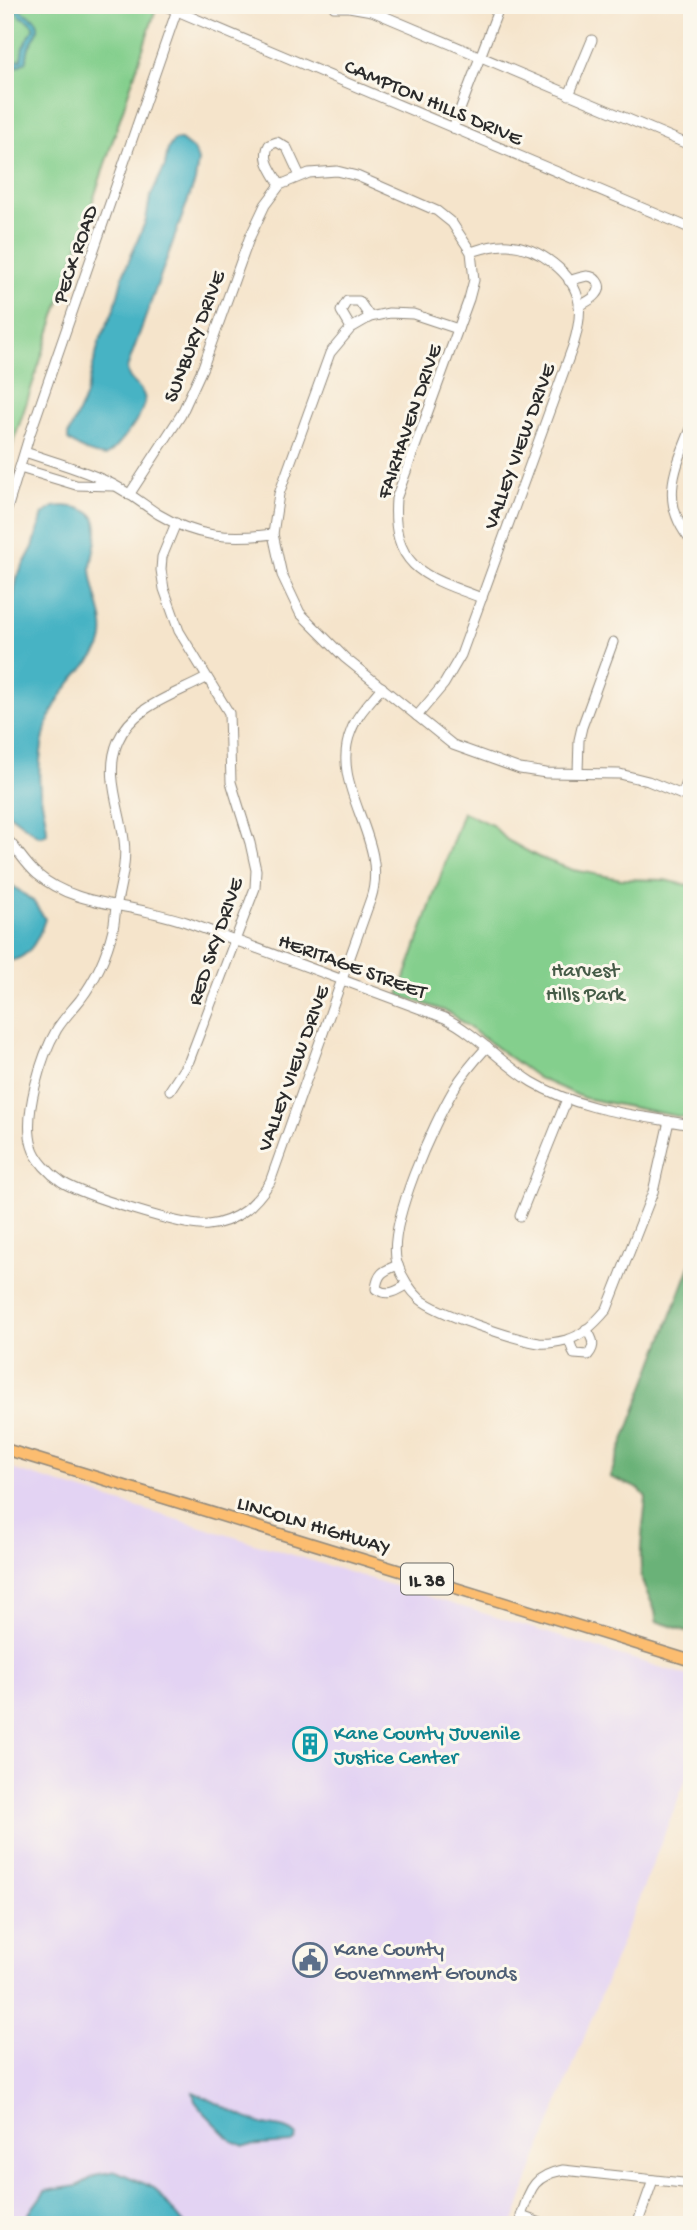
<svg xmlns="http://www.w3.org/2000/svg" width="697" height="2230" viewBox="0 0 697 2230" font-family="'Gochi Hand',sans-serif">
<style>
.built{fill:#e3d3f3}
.green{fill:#84cf8d;stroke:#587d5c;stroke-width:2}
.forest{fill:#6bb278;stroke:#4b6e52;stroke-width:2}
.water{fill:#47b3c4;stroke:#396f78;stroke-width:2}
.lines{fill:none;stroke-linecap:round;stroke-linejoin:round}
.minor-casing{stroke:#90887b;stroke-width:11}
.major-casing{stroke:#90887b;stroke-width:13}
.minor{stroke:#fff;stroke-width:9}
.major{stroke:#fcbd6f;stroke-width:10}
.labels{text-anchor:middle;stroke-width:6;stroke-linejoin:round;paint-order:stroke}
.shield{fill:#fbf7ec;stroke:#696865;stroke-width:2}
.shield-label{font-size:19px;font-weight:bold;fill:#2b2b2b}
.street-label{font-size:21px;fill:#2b2b2b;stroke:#fbf7ec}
.park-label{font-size:21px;fill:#465c48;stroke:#fbf7ec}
.culture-label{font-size:21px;fill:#0d838f;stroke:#fbf7ec;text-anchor:start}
.service-label{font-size:21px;fill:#4e5e75;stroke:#fbf7ec;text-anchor:start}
</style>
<rect width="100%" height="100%" fill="#fbf7ec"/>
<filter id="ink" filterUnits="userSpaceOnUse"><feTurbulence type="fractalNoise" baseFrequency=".0143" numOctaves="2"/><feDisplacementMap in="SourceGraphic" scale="14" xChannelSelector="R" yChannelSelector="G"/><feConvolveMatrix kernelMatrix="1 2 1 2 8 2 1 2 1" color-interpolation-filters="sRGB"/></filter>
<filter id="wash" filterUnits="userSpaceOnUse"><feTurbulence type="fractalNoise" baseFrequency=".00686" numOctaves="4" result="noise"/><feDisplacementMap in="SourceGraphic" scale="28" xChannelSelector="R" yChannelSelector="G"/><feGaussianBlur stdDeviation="1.57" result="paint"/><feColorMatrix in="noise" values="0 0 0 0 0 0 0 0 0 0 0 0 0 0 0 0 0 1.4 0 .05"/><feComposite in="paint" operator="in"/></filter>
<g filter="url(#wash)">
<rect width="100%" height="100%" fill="#f5e4cb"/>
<path class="built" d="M 5,1467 L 692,1677 L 692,1764 L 537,2157 L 513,2225 L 5,2225 Z"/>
<g class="green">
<path d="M 5,5 L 146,5 L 156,9 L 5,468 Z"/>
<path d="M 463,812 L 492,825 L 507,840 L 538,857 L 573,870 L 621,879 L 664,880 L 692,886 L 692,1119 L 584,1098 L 538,1078 L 448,1012 L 399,995 Z"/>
</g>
<path class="forest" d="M 692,1261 L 692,1633 L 656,1621 C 657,1606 645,1594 642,1580 C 638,1553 644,1524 646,1497 L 639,1489 L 610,1477 Z"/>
<g class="water">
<path d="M 12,5 L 18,5 C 21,13 23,12 30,16 C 45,24 36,35 30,45 C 27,50 28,56 26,62 L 15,67 L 5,61 L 5,54 L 12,61 L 21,60 L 23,47 L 34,28 C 29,17 18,20 12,5 Z"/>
<path d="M 174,140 L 181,140 L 195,151 L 198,161 L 195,181 L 127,368 C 127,382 140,384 144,396 C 149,410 117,448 106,456 C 92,455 79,449 68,440 L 68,435 L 85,398 L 99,342 L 115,307 L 123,275 L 146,220 L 150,197 L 165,166 L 168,149 Z"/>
<path d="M 63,506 C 73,507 86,508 93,516 C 103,529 91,554 91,569 C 92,594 111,624 100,648 C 95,657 86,665 79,673 C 63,691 51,708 45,732 C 40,752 38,771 40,791 C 42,805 47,819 47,833 L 43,836 L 38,836 L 5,811 L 5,622 L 12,606 L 17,577 L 33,547 L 43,514 L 53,507 Z"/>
<path d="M 5,880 L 33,901 L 45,919 C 39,939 28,962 5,961 Z"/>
<path d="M 193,2092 C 219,2102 242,2120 270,2126 C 279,2128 289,2128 296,2135 L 295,2140 L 291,2143 L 244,2146 L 232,2141 L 202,2110 L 195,2101 Z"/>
<path d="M 116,2171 L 154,2188 L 185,2225 L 57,2225 L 27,2216 L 45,2191 L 77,2186 L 99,2174 Z"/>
</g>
</g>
<g filter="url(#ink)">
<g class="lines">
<g class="minor-casing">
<g id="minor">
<path d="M 163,5 L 692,229"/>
<path d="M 334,7 L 349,7 L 372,11 L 692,146"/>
<path d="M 569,95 L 592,40"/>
<path d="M 453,128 L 500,5"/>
<path d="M 280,185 C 273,172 261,159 269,145 L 277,142 L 287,148 L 300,176"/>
<path d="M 569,281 C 575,279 581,277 587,276 C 591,276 594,277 597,281 C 606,293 587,302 579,306"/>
<path d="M 351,328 L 341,311 L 347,301 L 359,301 L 370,317"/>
<path d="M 458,329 L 413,314 L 389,313 L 370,317 L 351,328 L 330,353 L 279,494 L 273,534 L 282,575 L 300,613 L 345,658 L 453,745 L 520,769 L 546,773 L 620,774 L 648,781 L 692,799"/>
<path d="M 692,426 C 675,469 658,502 692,542"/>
<path d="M 25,452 C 54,462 85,470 112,484 C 128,492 143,504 158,514 C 196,537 229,540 273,534"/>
<path d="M 20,468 L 76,485 L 113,486"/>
<path d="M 129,495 L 181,415 L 203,367 L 249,239 L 265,205 L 280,185 L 309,173 L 337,171 L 357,176 L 437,211 L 452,223 L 471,252 L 474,280 L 469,299 L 396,499 C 391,568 425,577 482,598"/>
<path d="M 5,516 L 29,437 L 178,7"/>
<path d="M 206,678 C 175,695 133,706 118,741 C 104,774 120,807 124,840 C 127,861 121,882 117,902 C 115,911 115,920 113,929 C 107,954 96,979 80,1000 C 72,1010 64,1018 57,1029 C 41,1056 23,1115 32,1146 C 36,1160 50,1174 62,1182 C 83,1195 185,1228 208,1225 C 237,1222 255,1205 270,1182 L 371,898 C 390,839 328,787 351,731 C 357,714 371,701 382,687"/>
<path d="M 417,716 L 444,684 L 461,655 L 573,346 C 577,333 581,317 579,303 C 574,272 538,247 508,245 C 496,244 483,248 471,252"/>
<path d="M 578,772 L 579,740 L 582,727 L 613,642"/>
<path d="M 682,795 L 692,770"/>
<path d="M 5,837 C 17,848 24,863 37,874 C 68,901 111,903 149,912 C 161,915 174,918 186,922 L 445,1018 C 477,1034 501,1063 532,1082 C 580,1111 638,1115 692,1125"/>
<path d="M 487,1047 C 475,1060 463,1074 454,1089 C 434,1123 386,1226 397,1263 C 402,1277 409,1289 420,1299 C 438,1314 514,1339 539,1343 C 547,1344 558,1342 566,1340 C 582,1337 597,1321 607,1309 L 653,1192 L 669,1121"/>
<path d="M 170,1090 L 189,1061 L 255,888 L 256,870 L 250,843 L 231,782 L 229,713 L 179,631 L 164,589 L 161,570 L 162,557 L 176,523"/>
<path d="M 520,1216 L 567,1099"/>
<path d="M 398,1265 C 384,1271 378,1272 376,1289 C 389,1297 396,1291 407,1285"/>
<path d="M 569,1340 L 574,1354 L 588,1355 C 596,1346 593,1339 586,1329"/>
<path d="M 546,2225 L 521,2216 C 530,2190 532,2176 563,2170 L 692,2184"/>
<path d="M 637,2225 L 653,2180"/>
</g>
</g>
<g class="major-casing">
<path id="major" d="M 5,1449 L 692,1661"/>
</g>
<use href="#minor" class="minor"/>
<use href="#major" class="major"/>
</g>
</g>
<defs>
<g id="building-ring" transform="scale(1.75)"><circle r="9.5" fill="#fbf7ec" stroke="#0f9aa8" stroke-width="1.5"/><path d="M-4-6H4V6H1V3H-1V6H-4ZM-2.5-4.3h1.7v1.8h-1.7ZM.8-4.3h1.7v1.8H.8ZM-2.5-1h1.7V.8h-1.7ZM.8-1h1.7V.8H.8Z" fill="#0f9aa8"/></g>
<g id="civic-ring" transform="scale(1.75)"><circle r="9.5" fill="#fbf7ec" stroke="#5c6f8a" stroke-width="1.5"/><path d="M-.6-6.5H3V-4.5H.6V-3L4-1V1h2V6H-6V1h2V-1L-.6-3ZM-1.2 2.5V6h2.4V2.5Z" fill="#5c6f8a"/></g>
</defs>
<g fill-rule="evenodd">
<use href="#building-ring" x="310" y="1744"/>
<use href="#civic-ring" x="310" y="1960"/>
</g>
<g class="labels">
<rect class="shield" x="401" y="1563.5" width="52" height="31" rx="5"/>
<g class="shield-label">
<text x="427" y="1586">IL 38</text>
</g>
<g class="street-label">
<text transform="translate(434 101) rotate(23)" y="7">CAMPTON HILLS DRIVE</text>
<text transform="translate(74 254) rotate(-71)" y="7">PECK ROAD</text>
<text transform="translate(193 336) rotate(-69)" y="7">SUNBURY DRIVE</text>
<text transform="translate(408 421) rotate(-71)" y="7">FAIRHAVEN DRIVE</text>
<text transform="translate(518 446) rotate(-70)" y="7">VALLEY VIEW DRIVE</text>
<text transform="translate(214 941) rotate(-71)" y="7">RED SKY DRIVE</text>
<text transform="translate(353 965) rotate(20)" y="7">HERITAGE STREET</text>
<text transform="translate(292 1068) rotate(-70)" y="7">VALLEY VIEW DRIVE</text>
<text transform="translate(314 1524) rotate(17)" y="7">LINCOLN HIGHWAY</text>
</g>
<g class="park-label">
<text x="585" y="976">Harvest<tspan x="585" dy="24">Hills Park</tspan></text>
</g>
<g class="culture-label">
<text x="334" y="1739">Kane County Juvenile<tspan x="334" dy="24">Justice Center</tspan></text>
</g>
<g class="service-label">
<text x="334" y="1955">Kane County<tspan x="334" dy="24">Government Grounds</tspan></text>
</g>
</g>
<rect width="697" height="2230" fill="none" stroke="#fbf7ec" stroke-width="28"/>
</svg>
